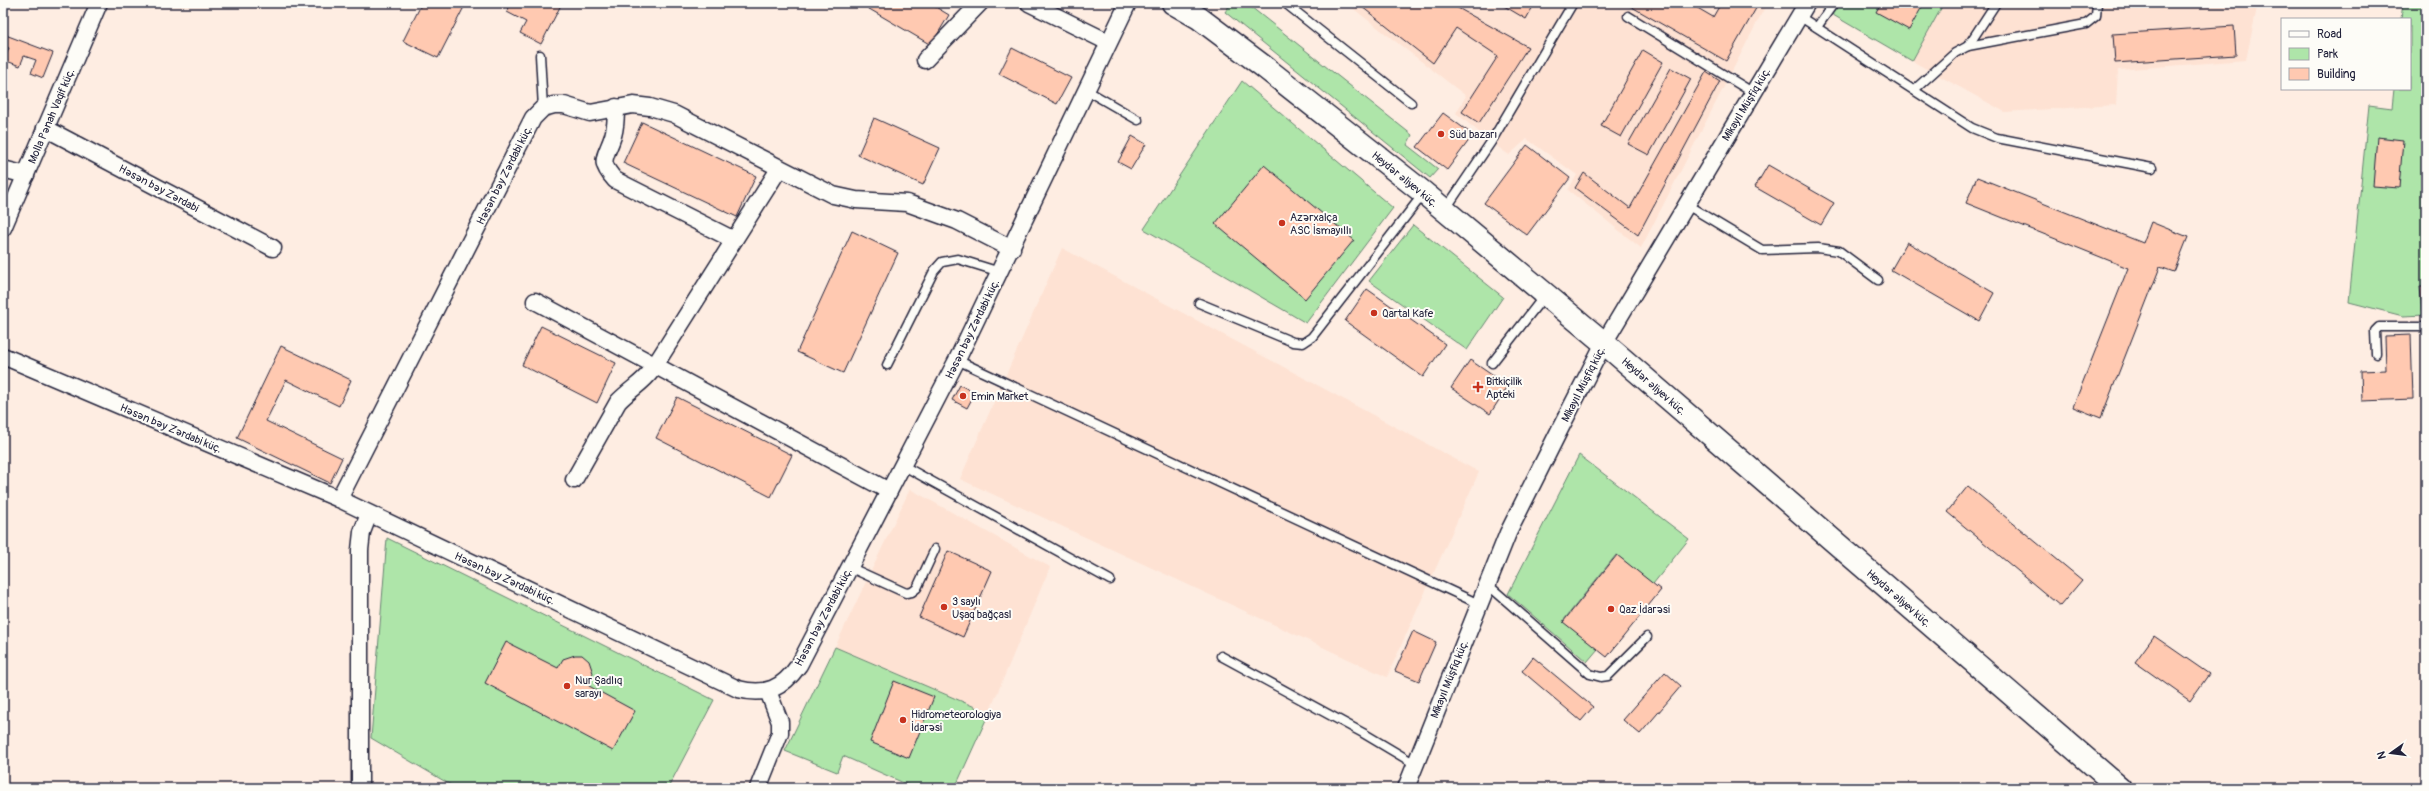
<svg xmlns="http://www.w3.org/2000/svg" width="2429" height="791" viewBox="0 0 2429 791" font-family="Pangolin,sans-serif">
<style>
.built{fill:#fee2d3}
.green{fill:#aee5a9;stroke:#688472}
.building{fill:#ffc9b1;stroke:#22223b}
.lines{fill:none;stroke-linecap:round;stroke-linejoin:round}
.service-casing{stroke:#22223b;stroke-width:11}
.minor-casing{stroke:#22223b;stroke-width:19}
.secondary-casing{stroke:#22223b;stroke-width:25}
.service{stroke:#fdfcf7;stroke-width:8}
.minor{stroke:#fdfcf7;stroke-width:16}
.secondary{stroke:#fdfcf7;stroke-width:22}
.poi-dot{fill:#c8321e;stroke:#fdfcf7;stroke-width:1.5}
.labels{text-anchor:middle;stroke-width:4;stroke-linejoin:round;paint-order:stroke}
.street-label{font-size:11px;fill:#22223b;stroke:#fdfcf7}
.poi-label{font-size:11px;fill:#22223b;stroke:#fdfcf7;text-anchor:start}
</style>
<rect width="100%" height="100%" fill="#feede2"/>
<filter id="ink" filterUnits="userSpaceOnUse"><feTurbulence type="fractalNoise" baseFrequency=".025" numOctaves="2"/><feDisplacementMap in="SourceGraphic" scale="8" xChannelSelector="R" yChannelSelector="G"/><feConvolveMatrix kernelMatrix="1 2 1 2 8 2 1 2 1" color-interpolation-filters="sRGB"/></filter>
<g filter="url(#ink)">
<g class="built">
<path d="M 1346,3 L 1767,3 L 1641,248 L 1568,190 L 1577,175 L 1527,139 L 1509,155 L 1491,142 L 1456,113 L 1466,96 Z"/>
<path d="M 1944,3 L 2258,3 L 2246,60 L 2118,70 L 2116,105 L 2005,112 L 1912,61 Z"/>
<path d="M 1062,248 L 1479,472 L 1387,677 L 960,479 Z"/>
<path d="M 910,489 L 1050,567 L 989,713 L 835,647 Z"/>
</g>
<g class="green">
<path d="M 1231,3 L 1246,3 L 1412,135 L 1407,145 L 1438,169 L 1430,178 L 1225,12 Z"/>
<path d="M 1824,3 L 1944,3 L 1912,61 L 1821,8 Z"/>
<path d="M 2403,3 L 2426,3 L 2426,315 L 2403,316 L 2349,302 L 2369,105 L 2392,108 L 2394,89 L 2410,89 L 2410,19 L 2401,19 Z"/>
<path d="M 1242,81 L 1393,208 L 1306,323 L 1144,229 Z"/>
<path d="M 1413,225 L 1503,297 L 1467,350 L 1369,281 Z"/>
<path d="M 1579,455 L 1689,539 L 1653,584 L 1616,555 L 1563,621 L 1598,649 L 1587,662 L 1508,594 Z"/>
<path d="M 387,538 L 714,700 L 668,788 L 456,788 L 371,738 Z"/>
<path d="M 835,647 L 989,713 L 955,788 L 915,788 L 843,756 L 837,772 L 785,751 Z"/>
</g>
<g class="building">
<path d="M 422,3 L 466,3 L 438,58 L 403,41 Z"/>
<path d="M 511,3 L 562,3 L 541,44 L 520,33 L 526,22 L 507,12 Z"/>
<path d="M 859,3 L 929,3 L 949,15 L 931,45 Z"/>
<path d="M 1357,3 L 1449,3 L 1528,47 L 1479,123 L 1462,112 L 1498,56 L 1456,28 L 1433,63 Z"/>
<path d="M 1499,3 L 1535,3 L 1526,19 Z"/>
<path d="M 1625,3 L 1689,3 L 1713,17 L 1721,3 L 1759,3 L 1726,61 Z"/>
<path d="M 1881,3 L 1924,3 L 1909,30 L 1876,12 Z"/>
<path d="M 2234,26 L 2236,55 L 2115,63 L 2113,34 Z"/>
<path d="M 3,34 L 53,53 L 43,78 L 31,73 L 36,60 L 24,56 L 20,66 L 4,60 L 9,48 L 3,46 Z"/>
<path d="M 1012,48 L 1071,78 L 1057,104 L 999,74 Z"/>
<path d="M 1643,50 L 1663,62 L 1621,137 L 1601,126 Z"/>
<path d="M 1671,68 L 1691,79 L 1649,155 L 1628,144 Z"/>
<path d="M 1706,72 L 1720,81 L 1638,235 L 1575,188 L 1584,173 L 1630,208 Z"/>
<path d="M 1443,113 L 1473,135 L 1447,170 L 1417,147 Z"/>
<path d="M 874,118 L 940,148 L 923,185 L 858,155 Z"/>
<path d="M 642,122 L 756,176 L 737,217 L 623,163 Z"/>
<path d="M 1132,136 L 1146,144 L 1131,169 L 1118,162 Z"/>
<path d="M 2377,137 L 2403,140 L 2399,188 L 2373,186 Z"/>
<path d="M 1527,145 L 1570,178 L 1527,235 L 1484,203 Z"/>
<path d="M 1264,165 L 1354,240 L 1305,299 L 1215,224 Z"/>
<path d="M 1768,165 L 1834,203 L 1821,225 L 1755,187 Z"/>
<path d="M 1977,177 L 2143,243 L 2151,222 L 2188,237 L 2174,272 L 2160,267 L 2101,418 L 2073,407 L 2128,268 L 1966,203 Z"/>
<path d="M 852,231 L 898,253 L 843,373 L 797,352 Z"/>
<path d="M 1907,242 L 1994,293 L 1979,321 L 1891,270 Z"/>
<path d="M 2420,286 L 2426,286 L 2426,310 L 2422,311 Z"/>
<path d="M 1367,289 L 1445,344 L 1423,377 L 1345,321 Z"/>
<path d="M 541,326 L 616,363 L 597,403 L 522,365 Z"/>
<path d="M 2411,335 L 2413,399 L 2362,401 L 2361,371 L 2386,370 L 2385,336 Z"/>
<path d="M 281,346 L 351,380 L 339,406 L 286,380 L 266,421 L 342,458 L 330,483 L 237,438 Z"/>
<path d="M 1470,360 L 1508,386 L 1490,414 L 1451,388 Z"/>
<path d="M 960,385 L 975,393 L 967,408 L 952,400 Z"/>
<path d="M 677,397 L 792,455 L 771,497 L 656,438 Z"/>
<path d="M 1968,486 L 2082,580 L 2060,606 L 1947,512 Z"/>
<path d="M 948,551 L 992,571 L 963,637 L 919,617 Z"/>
<path d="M 1617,555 L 1661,590 L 1607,657 L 1563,622 Z"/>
<path d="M 1413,631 L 1436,642 L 1419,681 L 1395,671 Z"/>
<path d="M 2154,636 L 2209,674 L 2190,701 L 2135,662 Z"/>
<path d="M 506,642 L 558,668 L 563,659 L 575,655 L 582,655 L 589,661 L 593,673 L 589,686 L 635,711 L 613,751 L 485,683 Z"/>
<path d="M 1533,657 L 1593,707 L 1581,721 L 1522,671 Z"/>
<path d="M 1665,672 L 1681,686 L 1640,734 L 1623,720 Z"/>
<path d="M 894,681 L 934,697 L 909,758 L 870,742 Z"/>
</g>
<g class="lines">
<g class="service-casing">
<g id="service">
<path d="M 1285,3 L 1411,103"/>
<path d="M 1628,16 L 1752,92"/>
<path d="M 1799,16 L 1972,128 L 1997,138 L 2152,168"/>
<path d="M 1817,27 L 1834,3"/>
<path d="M 1968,46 L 1996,3"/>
<path d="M 540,55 L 543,108"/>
<path d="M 1086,90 L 1138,120"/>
<path d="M 1914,90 L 1955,53 L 1968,46 L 2086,24 L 2096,16 L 2097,3"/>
<path d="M 1687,205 L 1762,250 L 1818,248 L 1839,251 L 1878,280"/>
<path d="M 1445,210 L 1491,142 L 1573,3"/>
<path d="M 1199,303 L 1293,342 L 1303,343 L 1312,337 L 1424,193"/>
<path d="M 2376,354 L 2375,331 L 2379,327 L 2426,327"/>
<path d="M 957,360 L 1479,604"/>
<path d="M 1492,363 L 1545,295"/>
<path d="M 887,365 L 934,271 L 942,262 L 958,259 L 1000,272"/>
<path d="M 902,465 L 1110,580"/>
<path d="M 849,567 L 906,593 L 912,592 L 917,588 L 935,549"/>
<path d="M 1487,584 L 1590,674 L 1601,677 L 1608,676 L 1647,637"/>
<path d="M 1221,656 L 1363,733 L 1415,764"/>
</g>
</g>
<g class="minor-casing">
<g id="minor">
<path d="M 1029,3 L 1108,42"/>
<path d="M 925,60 L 980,3"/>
<path d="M 616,107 C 616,117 616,126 613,136 C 606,158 597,160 615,180 L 734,240"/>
<path d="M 45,128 L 273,248"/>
<path d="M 3,169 L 26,175"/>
<path d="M 3,228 L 99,3"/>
<path d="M 535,301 L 889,491"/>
<path d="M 3,356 L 339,499 L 738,689 C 766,696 782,689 799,665 L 957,360 L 1128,3"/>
<path d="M 574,480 L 618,402 C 629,390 643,383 652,370 L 779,169"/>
<path d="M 339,499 L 533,118 L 543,108 L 554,105 L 564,105 L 590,113 L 633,105 L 650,107 L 674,114 L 833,195 L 856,200 L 907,203 L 957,221 L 1012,249"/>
<path d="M 360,788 L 360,550 L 362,532 L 369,514"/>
<path d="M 758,788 L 780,733 L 780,722 L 768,691"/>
<path d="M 1406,788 L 1508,533 L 1559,431 L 1604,343 L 1807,3"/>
</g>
</g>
<g class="secondary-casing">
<path id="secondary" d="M 1173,3 L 1199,18 L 1263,66 L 1424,193 L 1604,343 L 2120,788"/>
</g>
<use href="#service" class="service"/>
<use href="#minor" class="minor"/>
<use href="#secondary" class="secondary"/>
</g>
</g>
<g class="poi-dot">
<circle cx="1441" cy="134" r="4"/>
<circle cx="1282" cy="223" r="4"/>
<circle cx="1374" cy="313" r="4"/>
<path d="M1476 381h4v4h4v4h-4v4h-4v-4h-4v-4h4z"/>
<circle cx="963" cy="396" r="4"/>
<circle cx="944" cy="607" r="4"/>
<circle cx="1611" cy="609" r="4"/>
<circle cx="567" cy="686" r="4"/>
<circle cx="903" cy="720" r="4"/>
</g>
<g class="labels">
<g class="street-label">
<text transform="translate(1746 104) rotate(-59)" y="4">Mikayıl Müşfiq küç.</text>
<text transform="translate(51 116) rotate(-67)" y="4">Molla Pənah Vaqif küç.</text>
<text transform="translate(504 175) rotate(-63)" y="4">Həsən bəy Zərdabi küç.</text>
<text transform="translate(1405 179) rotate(39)" y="4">Heydər Əliyev küç.</text>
<text transform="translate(159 188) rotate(28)" y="4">Həsən bəy Zərdabi</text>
<text transform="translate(972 329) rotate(-64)" y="4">Həsən bəy Zərdabi küç.</text>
<text transform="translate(1583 384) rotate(-63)" y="4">Mikayıl Müşfiq küç.</text>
<text transform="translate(1654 386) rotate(41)" y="4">Heydər Əliyev küç.</text>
<text transform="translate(171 428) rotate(23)" y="4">Həsən bəy Zərdabi küç.</text>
<text transform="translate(505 578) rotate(25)" y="4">Həsən bəy Zərdabi küç.</text>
<text transform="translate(1899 598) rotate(41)" y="4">Heydər Əliyev küç.</text>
<text transform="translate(823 617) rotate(-62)" y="4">Həsən bəy Zərdabi küç.</text>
<text transform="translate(1449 679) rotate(-68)" y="4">Mikayıl Müşfiq küç.</text>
</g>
<g class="poi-label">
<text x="1449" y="138">Süd bazarı</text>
<text x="1290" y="221">Azərxalça<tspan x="1290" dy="13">ASC İsmayıllı</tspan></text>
<text x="1382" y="317">Qartal Kafe</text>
<text x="1486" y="385">Bitkiçilik<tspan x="1486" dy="13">Apteki</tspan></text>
<text x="971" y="400">Emin Market</text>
<text x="952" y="605">3 saylı<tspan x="952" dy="13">Uşaq bağçasl</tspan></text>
<text x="1619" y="613">Qaz İdarəsi</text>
<text x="575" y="684">Nur Şadlıq<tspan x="575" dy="13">sarayı</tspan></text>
<text x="911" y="718">Hidrometeorologiya<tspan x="911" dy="13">İdarəsi</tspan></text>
</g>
</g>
<rect width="2429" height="791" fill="none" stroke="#fdfcf7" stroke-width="16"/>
<rect x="8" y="8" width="2413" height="775" fill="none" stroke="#22223b" stroke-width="1.5" filter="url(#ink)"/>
<rect x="2281" y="18" width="130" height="72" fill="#fdfcf7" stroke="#a5a5ac"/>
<rect x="2289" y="31" width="20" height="6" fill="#fdfcf7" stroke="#a5a5ac"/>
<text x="2317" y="38" font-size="12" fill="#22223b">Road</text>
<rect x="2289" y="48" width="20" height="12" fill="#aee5a9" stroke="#a5a5ac"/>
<text x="2317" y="58" font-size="12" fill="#22223b">Park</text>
<rect x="2289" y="68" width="20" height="12" fill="#ffc9b1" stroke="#a5a5ac"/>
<text x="2317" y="78" font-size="12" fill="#22223b">Building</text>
<g transform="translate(2391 753) rotate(256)" stroke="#fdfcf7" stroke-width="3" paint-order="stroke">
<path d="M0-3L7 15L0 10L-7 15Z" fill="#22223b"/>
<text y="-6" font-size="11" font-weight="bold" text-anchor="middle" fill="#22223b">N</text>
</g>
</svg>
